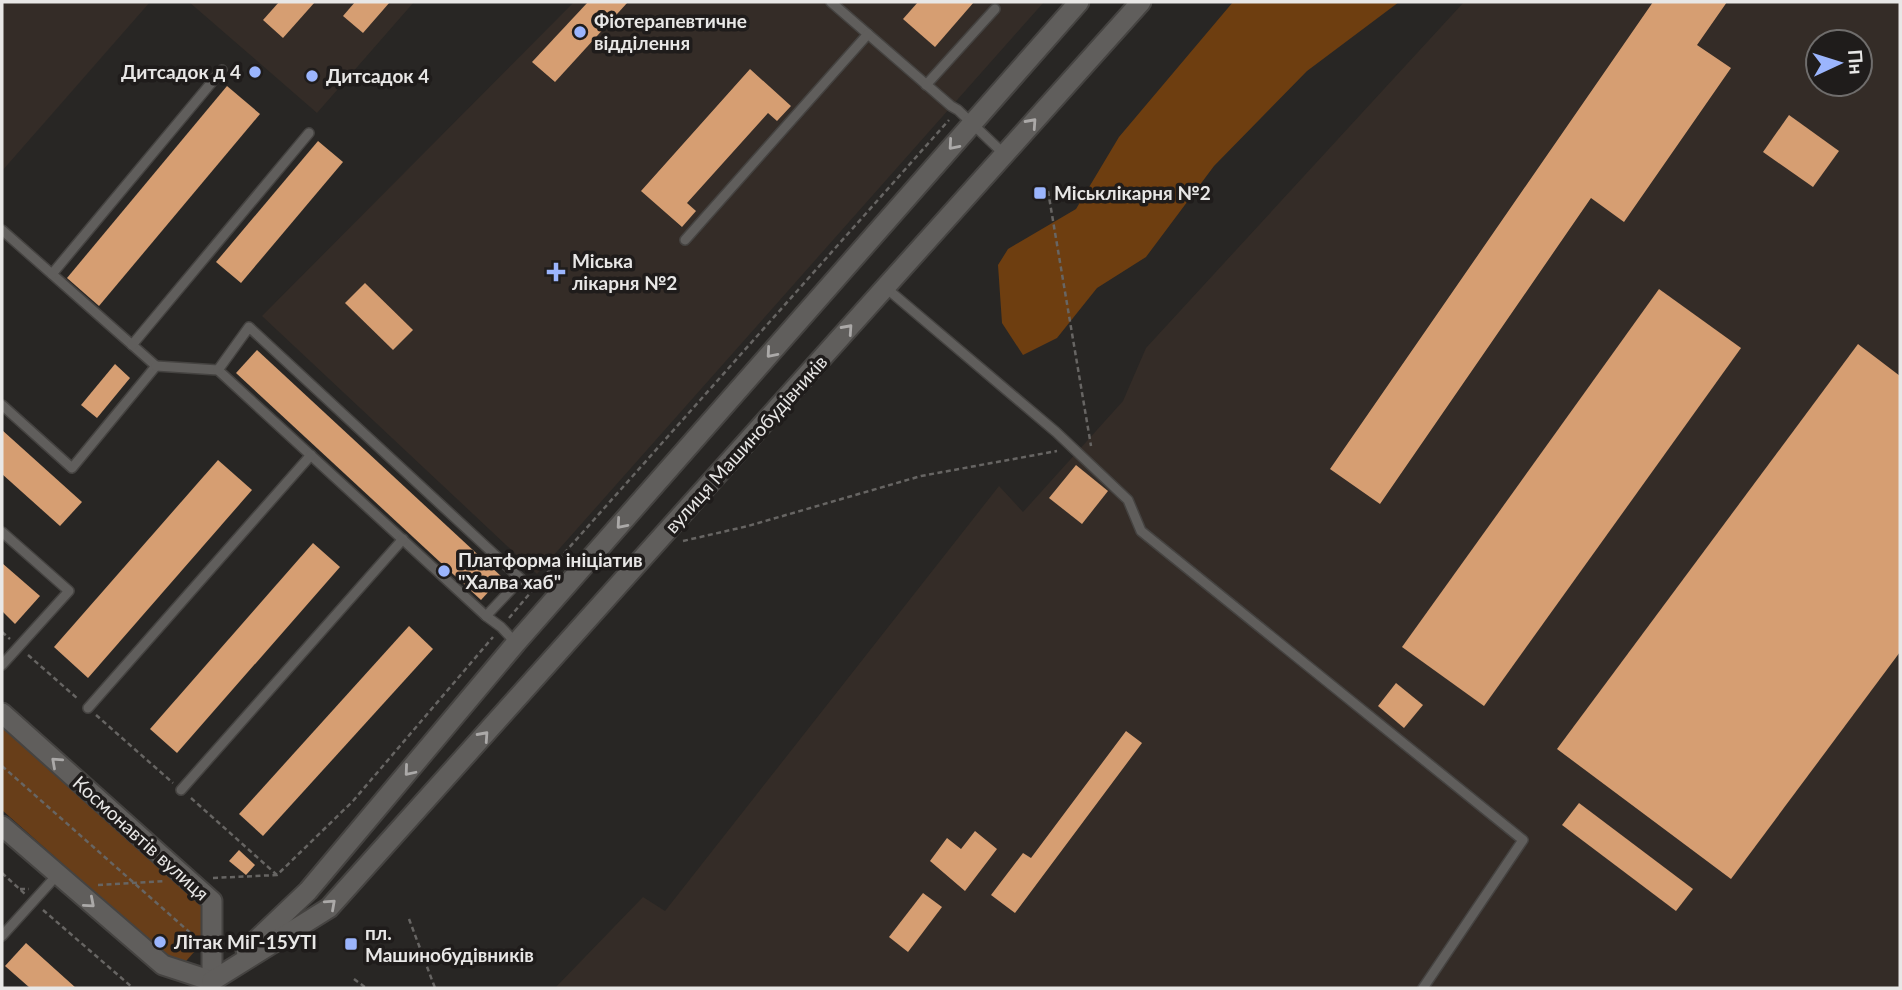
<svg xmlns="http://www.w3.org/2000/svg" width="1902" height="990" viewBox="0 0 1902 990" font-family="Lato,sans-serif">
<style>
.built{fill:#342c27;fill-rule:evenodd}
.green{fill:#683e19}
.forest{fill:#6e3e10}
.building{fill:#d69e72}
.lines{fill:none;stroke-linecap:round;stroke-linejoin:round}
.service-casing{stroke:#454341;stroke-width:12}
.tertiary-casing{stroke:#454341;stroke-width:23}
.path{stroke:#676563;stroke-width:2.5;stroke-dasharray:5 3.5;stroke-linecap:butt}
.service{stroke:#605e5c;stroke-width:9}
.tertiary{stroke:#605e5c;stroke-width:19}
.oneway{stroke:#aba9a8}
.poi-dot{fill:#9bb5fd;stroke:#1f1c1b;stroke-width:2.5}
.labels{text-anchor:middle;stroke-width:7;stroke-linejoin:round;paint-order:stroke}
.poi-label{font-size:19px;font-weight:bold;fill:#e8e7e6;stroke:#1f1c1b;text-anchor:start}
.street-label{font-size:19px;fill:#e8e7e6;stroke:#1f1c1b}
</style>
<rect width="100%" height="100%" fill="#282624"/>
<g class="built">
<path d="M 2,2 L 150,2 L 2,171 Z"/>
<path d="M 189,2 L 279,2 L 263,20 L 283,38 L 315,2 L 355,2 L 344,16 L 363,33 L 390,2 L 414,2 L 317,113 Z"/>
<path d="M 574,2 L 588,2 L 533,62 L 554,82 L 628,2 L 1044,2 L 537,574 L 262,316 ZM 750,69 L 790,106 L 768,112 L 687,203 L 681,227 L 642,190 Z"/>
<path d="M 1464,2 L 1900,2 L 1900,988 L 555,988 L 643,897 L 665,911 L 999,486 L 1023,512 L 1123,401 L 1146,348 ZM 1818,42 L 1860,42 L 1860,84 L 1818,84 Z"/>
</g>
<path class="green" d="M 2,724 L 222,920 L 180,968 L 2,810 Z"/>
<path class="forest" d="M 1233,2 L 1399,2 L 1307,71 L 1214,166 L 1146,257 L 1097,288 L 1057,338 L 1023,355 L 1002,323 L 998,265 L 1008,249 L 1076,209 L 1119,137 Z"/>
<g class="building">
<path d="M 279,2 L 315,2 L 283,38 L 263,20 Z"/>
<path d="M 355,2 L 390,2 L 363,33 L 343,16 Z"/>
<path d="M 588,2 L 628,2 L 555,82 L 532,62 Z"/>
<path d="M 918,2 L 974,2 L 935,47 L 903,19 Z"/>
<path d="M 1653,2 L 1727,2 L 1697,45 L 1731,68 L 1624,222 L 1591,198 L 1380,504 L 1330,469 Z"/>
<path d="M 750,69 L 791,106 L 777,121 L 768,113 L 687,203 L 696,211 L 682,227 L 641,191 Z"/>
<path d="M 227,86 L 260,114 L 99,306 L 67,278 Z"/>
<path d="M 1789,115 L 1839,151 L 1813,187 L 1763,152 Z"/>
<path d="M 318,141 L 343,162 L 241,283 L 216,262 Z"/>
<path d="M 365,283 L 413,330 L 393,350 L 345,303 Z"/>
<path d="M 1659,289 L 1741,348 L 1484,706 L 1402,647 Z"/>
<path d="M 1858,344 L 1900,376 L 1900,652 L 1731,879 L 1557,749 Z"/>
<path d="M 257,350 L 502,577 L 481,600 L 236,373 Z"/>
<path d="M 115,364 L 130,378 L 97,418 L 81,405 Z"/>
<path d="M 2,430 L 82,502 L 60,526 L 2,474 Z"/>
<path d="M 218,460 L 252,490 L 88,678 L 54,647 Z"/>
<path d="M 1076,465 L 1108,491 L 1082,524 L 1049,498 Z"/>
<path d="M 313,543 L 340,567 L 177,753 L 150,729 Z"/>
<path d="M 2,563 L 40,596 L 15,624 L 2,611 Z"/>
<path d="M 409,626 L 433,649 L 263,836 L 239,814 Z"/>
<path d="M 1396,683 L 1423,705 L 1404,728 L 1378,706 Z"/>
<path d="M 1126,731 L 1142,743 L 1015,913 L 991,895 L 1023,853 L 1031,858 Z"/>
<path d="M 1579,803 L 1693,889 L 1676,911 L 1562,825 Z"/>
<path d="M 975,831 L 997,849 L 965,891 L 930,861 L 947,838 L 961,849 Z"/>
<path d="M 239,850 L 255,865 L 246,875 L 229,861 Z"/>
<path d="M 923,893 L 942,907 L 908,952 L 889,937 Z"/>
<path d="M 26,943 L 76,988 L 30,988 L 5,966 Z"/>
</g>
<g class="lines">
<g class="service-casing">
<g id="service">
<path d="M 831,2 L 951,106 L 958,110 L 1004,154"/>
<path d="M 926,85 L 995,9"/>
<path d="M 2,230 L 156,366 L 72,468 L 2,405"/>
<path d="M 685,240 L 868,34"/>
<path d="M 52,274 L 222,70"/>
<path d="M 885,287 L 1056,432 L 1128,500 L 1141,531 L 1523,840 L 1423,988"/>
<path d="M 132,345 L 309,133"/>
<path d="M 156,366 L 218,370 L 486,616 L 501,627 L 516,643"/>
<path d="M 218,370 L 249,327 L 521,579 L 486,616"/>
<path d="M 2,532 L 69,591 L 2,665"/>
<path d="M 88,708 L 311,455"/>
<path d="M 181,790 L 403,539"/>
<path d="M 2,936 L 58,874"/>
</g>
</g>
<g class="tertiary-casing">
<g id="tertiary">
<path d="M 2,713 L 212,901 L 212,981"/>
<path d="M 2,826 L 163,965 L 212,981"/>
<path d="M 246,950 L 308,891 L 516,643 L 1079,2"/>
<path d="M 212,981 L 329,908 L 1141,2"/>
</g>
</g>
<g class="path">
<path d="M 1048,191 L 1091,446"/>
<path d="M 683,541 L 748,526 L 921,476 L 1057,451"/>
<path d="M 509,618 L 559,559 L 949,120"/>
<path d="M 2,632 L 10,639"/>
<path d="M 28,655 L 78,699"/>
<path d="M 96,715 L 173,783"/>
<path d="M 2,766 L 195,937"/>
<path d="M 191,798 L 277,875"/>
<path d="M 2,873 L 25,894"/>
<path d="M 213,878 L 277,875 L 353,801 L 493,637"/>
<path d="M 98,885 L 165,881"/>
<path d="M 20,889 L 29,889"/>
<path d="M 43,910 L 133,988"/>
<path d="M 409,919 L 435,988"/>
<path d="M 354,979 L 366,988"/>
</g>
<use href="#service" class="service"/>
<use href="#tertiary" class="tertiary"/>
</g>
<defs><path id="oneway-chevron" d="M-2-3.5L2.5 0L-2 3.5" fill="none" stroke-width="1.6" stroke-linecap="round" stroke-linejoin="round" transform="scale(1.75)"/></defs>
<g class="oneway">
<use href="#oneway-chevron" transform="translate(1032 123) rotate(-48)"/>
<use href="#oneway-chevron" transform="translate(953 145) rotate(131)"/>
<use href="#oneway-chevron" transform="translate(848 329) rotate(-48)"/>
<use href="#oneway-chevron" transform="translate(771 353) rotate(131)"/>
<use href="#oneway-chevron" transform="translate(621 524) rotate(131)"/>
<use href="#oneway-chevron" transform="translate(484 736) rotate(-48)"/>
<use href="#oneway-chevron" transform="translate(56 762) rotate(-138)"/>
<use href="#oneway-chevron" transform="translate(409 771) rotate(130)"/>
<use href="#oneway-chevron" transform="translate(90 903) rotate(41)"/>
<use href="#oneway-chevron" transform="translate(331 904) rotate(-42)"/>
</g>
<g class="poi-dot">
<circle cx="580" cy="32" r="7"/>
<circle cx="255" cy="72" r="7"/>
<circle cx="312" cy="76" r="7"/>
<rect x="1033" y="186" width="14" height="14" rx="3.5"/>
<path d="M552.5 261.5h7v7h7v7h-7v7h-7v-7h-7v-7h7z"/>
<circle cx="444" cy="571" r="7"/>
<circle cx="160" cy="942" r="7"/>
<rect x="344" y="937" width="14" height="14" rx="3.5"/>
</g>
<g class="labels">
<g class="poi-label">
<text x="594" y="28">Фіотерапевтичне<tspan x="594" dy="22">відділення</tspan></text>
<text x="241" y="79" text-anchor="end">Дитсадок д 4</text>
<text x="326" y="83">Дитсадок 4</text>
<text x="1054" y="200">Міськлікарня №2</text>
<text x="572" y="268">Міська<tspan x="572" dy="22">лікарня №2</tspan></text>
<text x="458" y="567">Платформа ініціатив<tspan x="458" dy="22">"Халва хаб"</tspan></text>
<text x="365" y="940">пл.<tspan x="365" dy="22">Машинобудівників</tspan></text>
<text x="174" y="949">Літак МіГ-15УТІ</text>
</g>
<g class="street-label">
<text transform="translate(746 444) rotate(-48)" y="7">вулиця Машинобудівників</text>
<text transform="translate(141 838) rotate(42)" y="7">Космонавтів вулиця</text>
</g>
</g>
<rect width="1902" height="990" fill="none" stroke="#e8e7e6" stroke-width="7"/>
<g transform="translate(1839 63) rotate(86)"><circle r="33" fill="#1f1c1b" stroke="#6f6d6c" stroke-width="2"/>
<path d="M0-5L12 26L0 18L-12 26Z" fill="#9bb5fd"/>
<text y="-10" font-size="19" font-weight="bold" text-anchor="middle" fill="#e8e7e6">Пн</text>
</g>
</svg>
